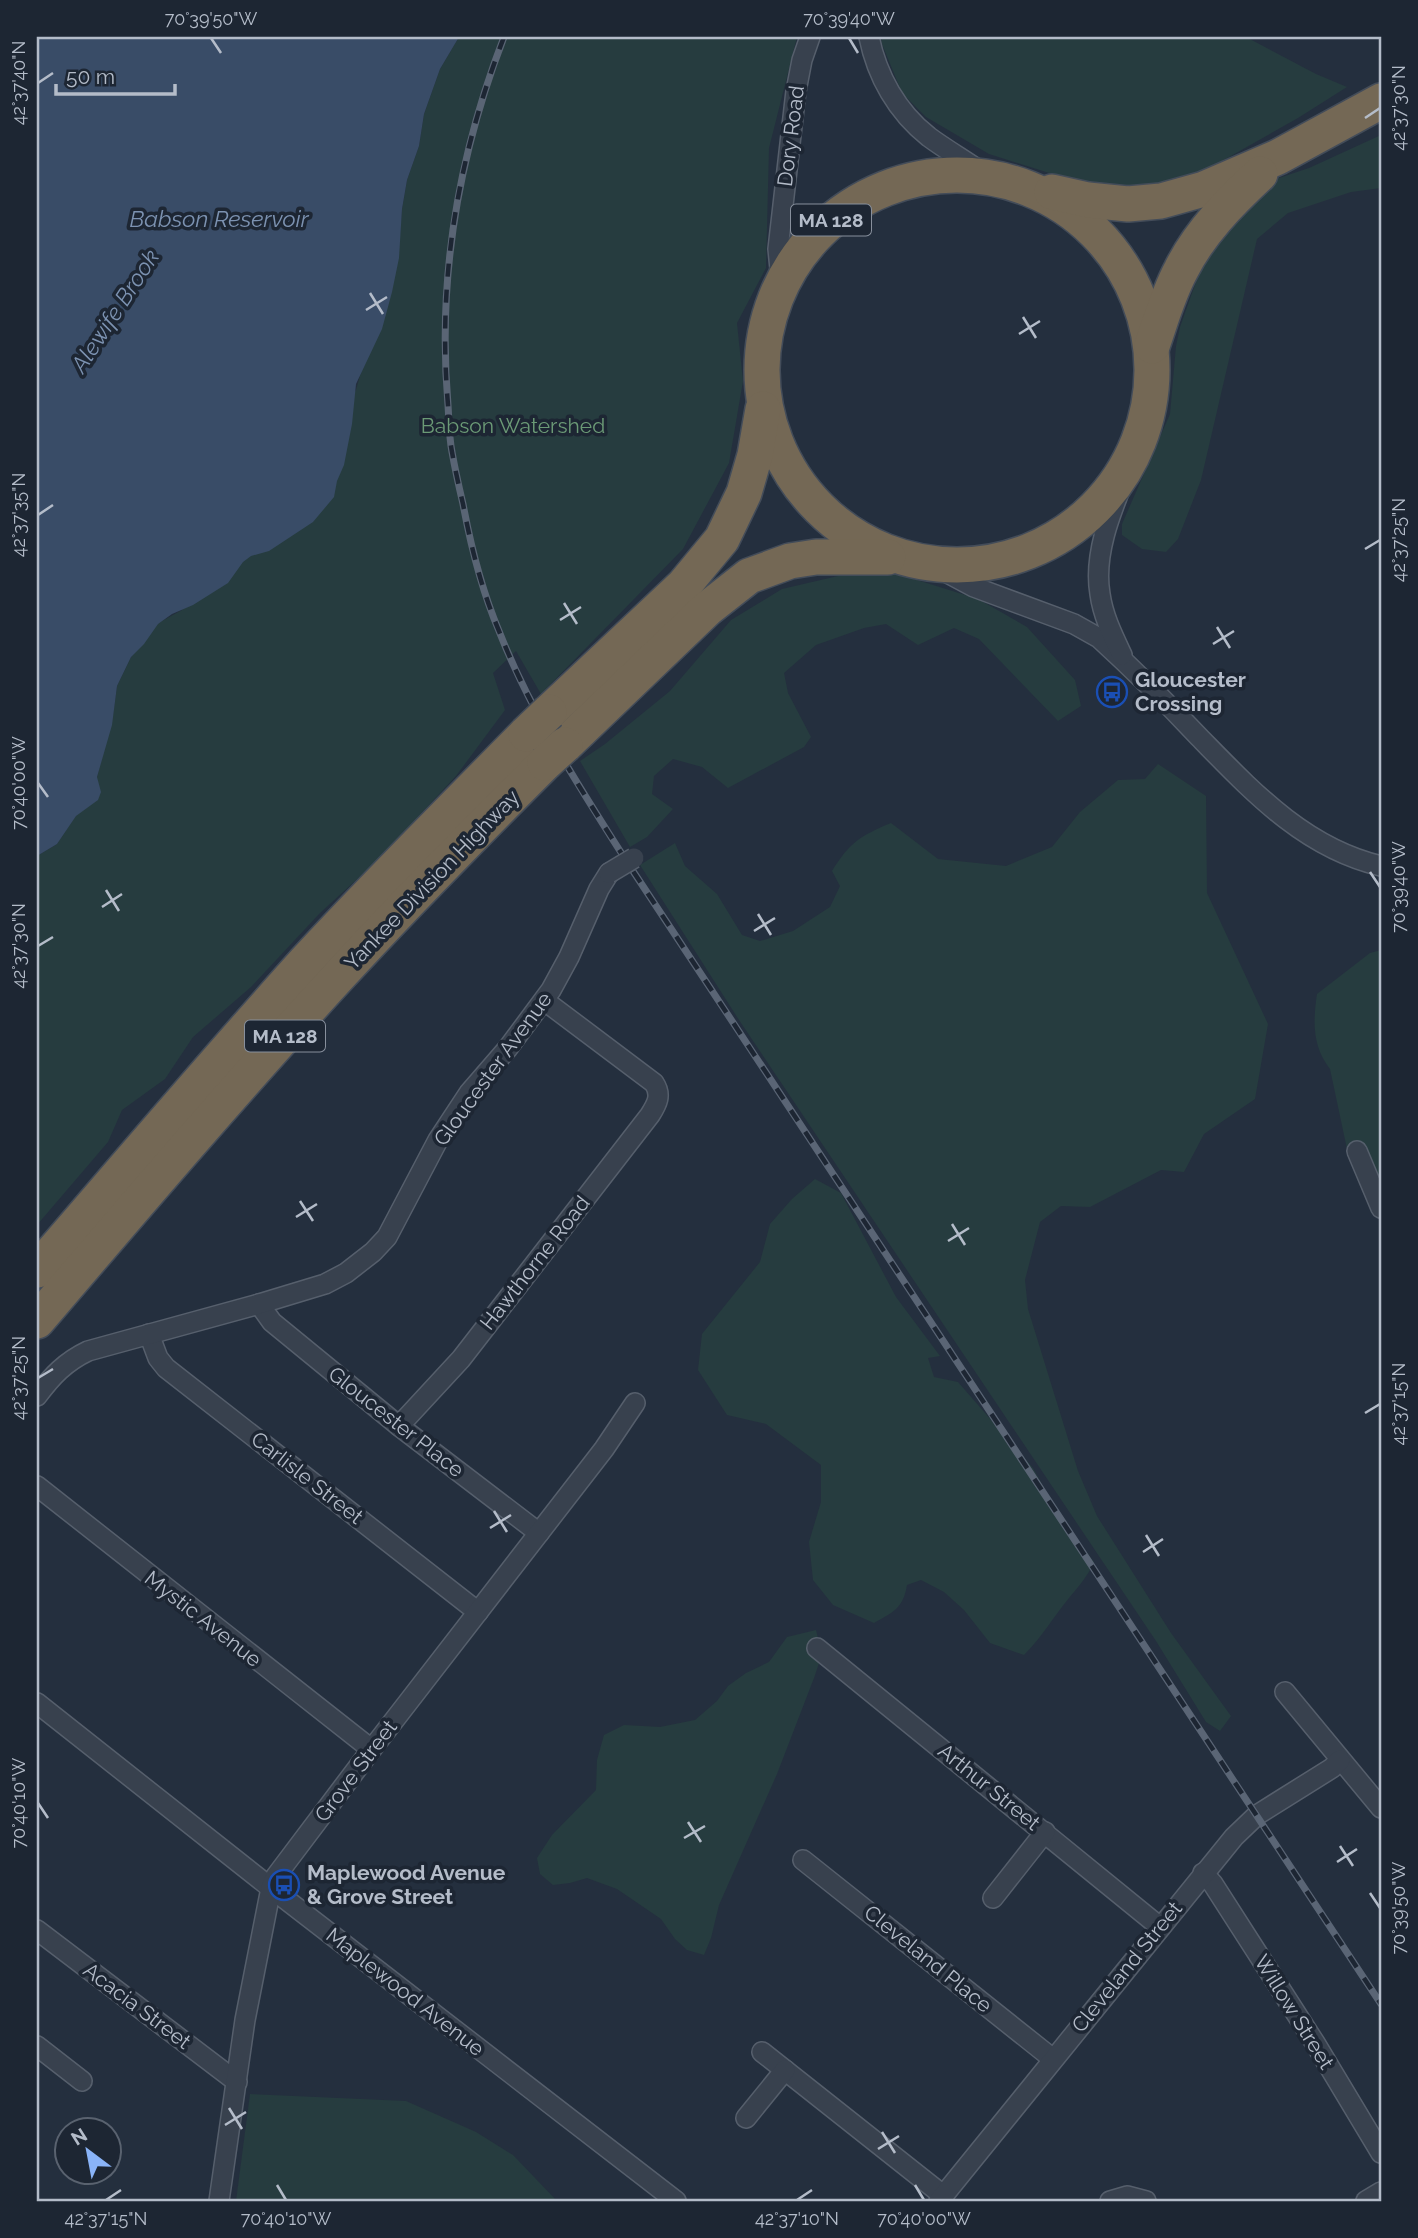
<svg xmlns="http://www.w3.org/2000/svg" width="1418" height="2238" viewBox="0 0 1418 2238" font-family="Raleway,sans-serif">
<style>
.green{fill:#263c3f}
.water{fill:#394c67}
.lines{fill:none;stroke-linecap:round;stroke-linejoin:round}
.street-casing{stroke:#565f6c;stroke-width:22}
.highway-casing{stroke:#434c59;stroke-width:38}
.street{stroke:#38414e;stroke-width:19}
.highway{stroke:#746855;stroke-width:35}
.rail-casing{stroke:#5a6575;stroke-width:7}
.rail{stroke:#1d2633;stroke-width:4.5;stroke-dasharray:13;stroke-linecap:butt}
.street-bridge-casing{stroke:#565f6c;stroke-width:22;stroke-linecap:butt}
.highway-bridge-casing{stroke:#434c59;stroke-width:38;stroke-linecap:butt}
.street-bridge{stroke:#38414e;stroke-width:19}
.highway-bridge{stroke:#746855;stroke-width:35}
.ticks{fill:none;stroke:#b4bcc9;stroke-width:2.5}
.labels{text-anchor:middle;stroke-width:7;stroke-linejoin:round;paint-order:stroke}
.shield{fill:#1d2633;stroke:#878f9c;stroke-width:2}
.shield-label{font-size:19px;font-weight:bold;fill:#b4bcc9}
.street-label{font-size:21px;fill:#b4bcc9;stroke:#1d2633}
.park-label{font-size:21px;fill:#6b9a76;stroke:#1d2633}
.poi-label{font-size:21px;font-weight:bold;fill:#b4bcc9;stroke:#1d2633;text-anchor:start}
.water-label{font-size:23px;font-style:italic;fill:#7c92b1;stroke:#1d2633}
.neatline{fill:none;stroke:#b4bcc9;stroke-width:2.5}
.ticks-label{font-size:18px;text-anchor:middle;fill:#b4bcc9}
</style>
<rect width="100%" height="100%" fill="#242f3e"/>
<g class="green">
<path d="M 459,37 L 797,37 L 769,148 L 766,268 L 737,323 L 743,381 L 729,463 L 683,549 L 541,694 L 516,651 L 493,673 L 505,710 L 456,776 L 377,861 L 320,913 L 251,987 L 193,1037 L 165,1079 L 122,1110 L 108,1142 L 37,1225 L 37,856 L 57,844 L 76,815 L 98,799 L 97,777 L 113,715 L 117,686 L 131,657 L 153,626 L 182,610 L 356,390 L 400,234 L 402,209 L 407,180 L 419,146 L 424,114 L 440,69 Z"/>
<path d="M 881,37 L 1246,37 L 1316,74 L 1347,87 L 1298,118 L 1199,174 L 1154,187 L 1121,189 L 1081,183 L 989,154 L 926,117 L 902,93 L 882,44 Z"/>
<path d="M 1381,135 L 1381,188 L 1351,192 L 1288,213 L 1257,239 L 1201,480 L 1178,539 L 1166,552 L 1142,549 L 1122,535 L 1122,524 L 1170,414 L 1176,346 L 1180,327 L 1204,259 L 1234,217 L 1276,179 L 1309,168 Z"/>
<path d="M 885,570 L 978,599 L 1027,627 L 1075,680 L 1081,706 L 1058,721 L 979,639 L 954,628 L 918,645 L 886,624 L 864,628 L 816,645 L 784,673 L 788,693 L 811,737 L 804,747 L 728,788 L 702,767 L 673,759 L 654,776 L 652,794 L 673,809 L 647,837 L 630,847 L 580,761 L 605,744 L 670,691 L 731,620 L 782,589 L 838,576 Z"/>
<path d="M 1158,764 L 1206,796 L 1207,893 L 1268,1024 L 1255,1099 L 1204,1134 L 1184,1172 L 1161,1170 L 1090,1207 L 1061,1206 L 1040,1222 L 1025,1280 L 1028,1309 L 1078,1471 L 1097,1516 L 1171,1633 L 1231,1716 L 1220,1731 L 1206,1722 L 1156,1641 L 739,1020 L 640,865 L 675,843 L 685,866 L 717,894 L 742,935 L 760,941 L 793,931 L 830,907 L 840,886 L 832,871 C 850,842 860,836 891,823 L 938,859 L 1006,866 L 1052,847 L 1080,812 L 1118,780 L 1145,779 Z"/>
<path d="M 1381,950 L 1381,1186 L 1364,1144 L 1347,1149 L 1330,1069 C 1312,1046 1313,1021 1317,994 L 1370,953 Z"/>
<path d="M 815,1179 L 841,1193 L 896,1297 L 940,1356 L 928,1358 L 934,1377 L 958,1382 L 1033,1468 L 1062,1520 L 1094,1562 C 1087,1579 1073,1592 1062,1607 C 1049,1624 1039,1640 1024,1655 L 990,1643 L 964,1610 L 944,1592 L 921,1580 L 907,1585 C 903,1609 893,1612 874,1623 L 833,1605 L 813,1580 L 809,1542 L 821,1502 L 821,1465 L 766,1424 L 727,1415 L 698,1370 L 702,1334 L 760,1262 L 770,1224 L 792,1199 Z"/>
<path d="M 816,1630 L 822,1654 L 814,1678 L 777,1774 L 719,1905 L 711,1938 L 704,1955 L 687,1950 L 675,1939 L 661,1919 L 617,1889 L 587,1878 L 570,1883 L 553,1885 L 540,1874 L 537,1858 L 552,1835 L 596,1790 L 597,1760 L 604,1735 L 624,1725 L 660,1727 L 695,1720 L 717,1701 L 728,1686 L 746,1673 L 769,1662 L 787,1637 Z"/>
<path d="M 250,2094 L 406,2101 L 476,2132 L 513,2155 L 557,2201 L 236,2201 Z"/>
</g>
<path class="water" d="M 37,37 L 459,37 L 440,69 L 424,114 L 419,146 L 407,180 L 402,209 L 399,258 L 392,292 L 382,329 L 356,384 L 352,424 L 344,465 L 337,481 L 334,497 L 313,522 L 269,551 L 251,556 L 243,562 L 228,583 L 193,605 L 172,614 L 158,624 L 144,644 L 131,657 L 117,686 L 112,725 L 97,777 L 101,792 L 98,800 L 76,816 L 57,844 L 37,856 Z"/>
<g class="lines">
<g class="street-casing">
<g id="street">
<path d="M 869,37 C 877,76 897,112 929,137 C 948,151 968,162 987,176"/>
<path d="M 781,279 L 778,249 L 796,91 L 802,60 L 810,37"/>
<path d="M 929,563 L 974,587 L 1074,624 L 1099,638 C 1134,670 1167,703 1199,737 C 1252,791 1304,848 1381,866"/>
<path d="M 1122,655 C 1113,636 1103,616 1100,594 C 1092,547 1118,497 1134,454"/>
<path d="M 1357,1151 L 1381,1208"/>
<path d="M 259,1304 L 272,1322 L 399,1426 L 539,1533"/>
<path d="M 149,1334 L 158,1358 L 166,1368 L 478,1612"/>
<path d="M 37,1396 C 52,1376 65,1362 88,1351 L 259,1304 L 325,1284 L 346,1273 L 373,1252 L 387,1237 L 438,1140 L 469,1093 L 508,1048 L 551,990 L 569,957 L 599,889 L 609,873"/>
<path d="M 399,1426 L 461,1359 L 650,1115 C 657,1104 662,1095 654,1083 L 545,1001"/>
<path d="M 37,1486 L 371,1749"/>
<path d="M 817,1648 L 1160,1927"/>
<path d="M 1285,1692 L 1381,1808"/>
<path d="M 37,1703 L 271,1888 L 676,2201"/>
<path d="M 803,1860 L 1053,2059"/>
<path d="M 1203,1873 L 1213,1884 L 1315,2043 L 1381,2153"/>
<path d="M 993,1898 L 1045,1832"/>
<path d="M 37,1930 L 237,2082"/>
<path d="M 37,2046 L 82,2081"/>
<path d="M 762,2052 L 944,2196"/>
<path d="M 746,2118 L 785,2070"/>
<path d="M 219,2201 L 245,2020 L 271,1888 L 276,1876 L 368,1754 L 604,1449 L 635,1403"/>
<path d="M 939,2201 L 1234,1837 L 1257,1815 L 1332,1768 L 1340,1760"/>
<path d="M 1110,2201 L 1127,2196 L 1146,2201"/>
<path d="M 1366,2201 L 1381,2192"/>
</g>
</g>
<g class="highway-casing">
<g id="highway">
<circle cx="957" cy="370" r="195"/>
<path d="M 1052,192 L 1088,200 L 1128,204 L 1161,201 L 1204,189 L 1278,157 L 1381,101"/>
<path d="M 1152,346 C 1161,320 1168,294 1181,270 C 1200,232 1230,202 1260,174"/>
<path d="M 549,712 L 684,585 L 722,539 L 744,493 L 755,455 L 763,409"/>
<path d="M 565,745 L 707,609 L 749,576 L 790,561 L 816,557 L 888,557"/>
<path d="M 37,1270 C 126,1167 214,1063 305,962 C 377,884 452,809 526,734"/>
<path d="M 37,1321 C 136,1205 235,1089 338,977 C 405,904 475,833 545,763"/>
</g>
</g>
<use href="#street" class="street"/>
<use href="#highway" class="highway"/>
<g class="rail-casing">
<path id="rail" d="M 504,37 C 458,156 437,277 448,405 C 449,420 449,437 452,452 C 455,469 459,487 463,504 C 471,547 482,591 499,631 C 531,713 580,788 627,862 L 1381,2004"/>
</g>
<use href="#rail" class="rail"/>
<g class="street-bridge-casing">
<path id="street-bridge" d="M 609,873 L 634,858"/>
</g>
<g class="highway-bridge-casing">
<g id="highway-bridge">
<path d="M 526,734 L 549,712"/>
<path d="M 545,763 L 565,745"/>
</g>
</g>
<use href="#street-bridge" class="street-bridge"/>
<use href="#highway-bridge" class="highway-bridge"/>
</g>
<path class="ticks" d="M 211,38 L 221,53M 849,38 L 858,53M 38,83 L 53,73M 1365,118 L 1380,108M 370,293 L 383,314M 366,310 L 387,297M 1023,317 L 1036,338M 1019,334 L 1040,321M 38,515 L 53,505M 1365,549 L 1380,540M 564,603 L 577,624M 560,620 L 581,607M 1217,627 L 1230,648M 1213,644 L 1234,631M 38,783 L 48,797M 1370,872 L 1380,887M 106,890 L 119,911M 102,907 L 122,894M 758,914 L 771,935M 754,931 L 775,918M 38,946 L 53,937M 300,1201 L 313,1221M 296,1217 L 317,1204M 952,1224 L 965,1245M 948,1241 L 969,1228M 38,1378 L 53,1369M 1365,1413 L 1380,1404M 494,1511 L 507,1532M 490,1528 L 511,1515M 1146,1535 L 1159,1556M 1143,1552 L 1163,1539M 38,1803 L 48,1818M 688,1822 L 701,1842M 684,1838 L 705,1826M 1340,1846 L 1353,1866M 1337,1862 L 1357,1849M 1370,1893 L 1380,1908M 229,2108 L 242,2129M 225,2125 L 246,2112M 882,2132 L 895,2153M 878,2149 L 899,2136M 277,2185 L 286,2200M 915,2185 L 924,2200M 106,2200 L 121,2190M 797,2200 L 812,2190"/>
<defs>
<g id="bus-ring" transform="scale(1.575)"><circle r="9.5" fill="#1d2633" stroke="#1a4fb4" stroke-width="1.5"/><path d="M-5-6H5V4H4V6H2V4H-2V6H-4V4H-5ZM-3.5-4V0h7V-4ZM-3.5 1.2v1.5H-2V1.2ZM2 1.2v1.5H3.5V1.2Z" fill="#1a4fb4"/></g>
</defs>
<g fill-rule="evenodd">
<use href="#bus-ring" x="1112" y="692"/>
<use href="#bus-ring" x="284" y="1885"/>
</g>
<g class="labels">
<g class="shield">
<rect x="791" y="204.5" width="80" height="31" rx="5"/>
<rect x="245" y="1020.5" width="80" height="31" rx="5"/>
</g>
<g class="shield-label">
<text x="831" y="227">MA 128</text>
<text x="285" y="1043">MA 128</text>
</g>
<g class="street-label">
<text transform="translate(791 136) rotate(-83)" y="7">Dory Road</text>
<text transform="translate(432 880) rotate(-46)" y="7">Yankee Division Highway</text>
<text transform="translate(493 1069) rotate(-54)" y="7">Gloucester Avenue</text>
<text transform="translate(535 1263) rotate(-52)" y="7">Hawthorne Road</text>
<text transform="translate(396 1422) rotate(38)" y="7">Gloucester Place</text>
<text transform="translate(307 1478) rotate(38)" y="7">Carlisle Street</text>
<text transform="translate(203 1619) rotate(38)" y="7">Mystic Avenue</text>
<text transform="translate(356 1771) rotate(-53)" y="7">Grove Street</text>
<text transform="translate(989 1787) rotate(39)" y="7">Arthur Street</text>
<text transform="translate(928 1959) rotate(39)" y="7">Cleveland Place</text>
<text transform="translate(1127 1967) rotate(-51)" y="7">Cleveland Street</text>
<text transform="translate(405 1992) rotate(38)" y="7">Maplewood Avenue</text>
<text transform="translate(137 2006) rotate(37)" y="7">Acacia Street</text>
<text transform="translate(1294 2012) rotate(58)" y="7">Willow Street</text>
</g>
<g class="park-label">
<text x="513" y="433">Babson Watershed</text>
</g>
<g class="poi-label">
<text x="1135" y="687">Gloucester<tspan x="1135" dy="24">Crossing</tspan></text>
<text x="307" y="1880">Maplewood Avenue<tspan x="307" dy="24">&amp; Grove Street</tspan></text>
</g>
<g class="water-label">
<text x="219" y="227">Babson Reservoir</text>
<text transform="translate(115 311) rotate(-57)" y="8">Alewife Brook</text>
</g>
</g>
<rect width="1418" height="2238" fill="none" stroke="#1d2633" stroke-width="77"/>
<g transform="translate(88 2151) rotate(328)"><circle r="33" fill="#1d2633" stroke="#59626f" stroke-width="2"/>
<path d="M0-5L12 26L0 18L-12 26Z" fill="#8ab4f8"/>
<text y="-10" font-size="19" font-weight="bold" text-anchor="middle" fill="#b4bcc9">N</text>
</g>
<path d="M56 84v10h119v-10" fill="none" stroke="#b4bcc9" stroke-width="3.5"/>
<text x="66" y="84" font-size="21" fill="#b4bcc9" stroke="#1d2633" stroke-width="5" paint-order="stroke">50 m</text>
<rect x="38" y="38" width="1342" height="2162" class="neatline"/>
<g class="ticks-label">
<text x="211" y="25">70°39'50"W</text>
<text x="849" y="25">70°39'40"W</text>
<text transform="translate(19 83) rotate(-90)" y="6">42°37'40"N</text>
<text transform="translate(1399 108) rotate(-90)" y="6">42°37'30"N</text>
<text transform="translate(19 515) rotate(-90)" y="6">42°37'35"N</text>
<text transform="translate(1399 540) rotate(-90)" y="6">42°37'25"N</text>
<text transform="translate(19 783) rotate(-90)" y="6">70°40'00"W</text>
<text transform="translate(1399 887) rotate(-90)" y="6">70°39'40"W</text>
<text transform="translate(19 946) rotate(-90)" y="6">42°37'30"N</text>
<text transform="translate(19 1378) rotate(-90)" y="6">42°37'25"N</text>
<text transform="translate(1399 1404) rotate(-90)" y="6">42°37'15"N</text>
<text transform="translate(19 1803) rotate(-90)" y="6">70°40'10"W</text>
<text transform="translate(1399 1908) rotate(-90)" y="6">70°39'50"W</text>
<text x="106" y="2225">42°37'15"N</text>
<text x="286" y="2225">70°40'10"W</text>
<text x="797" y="2225">42°37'10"N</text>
<text x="924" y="2225">70°40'00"W</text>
</g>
</svg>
